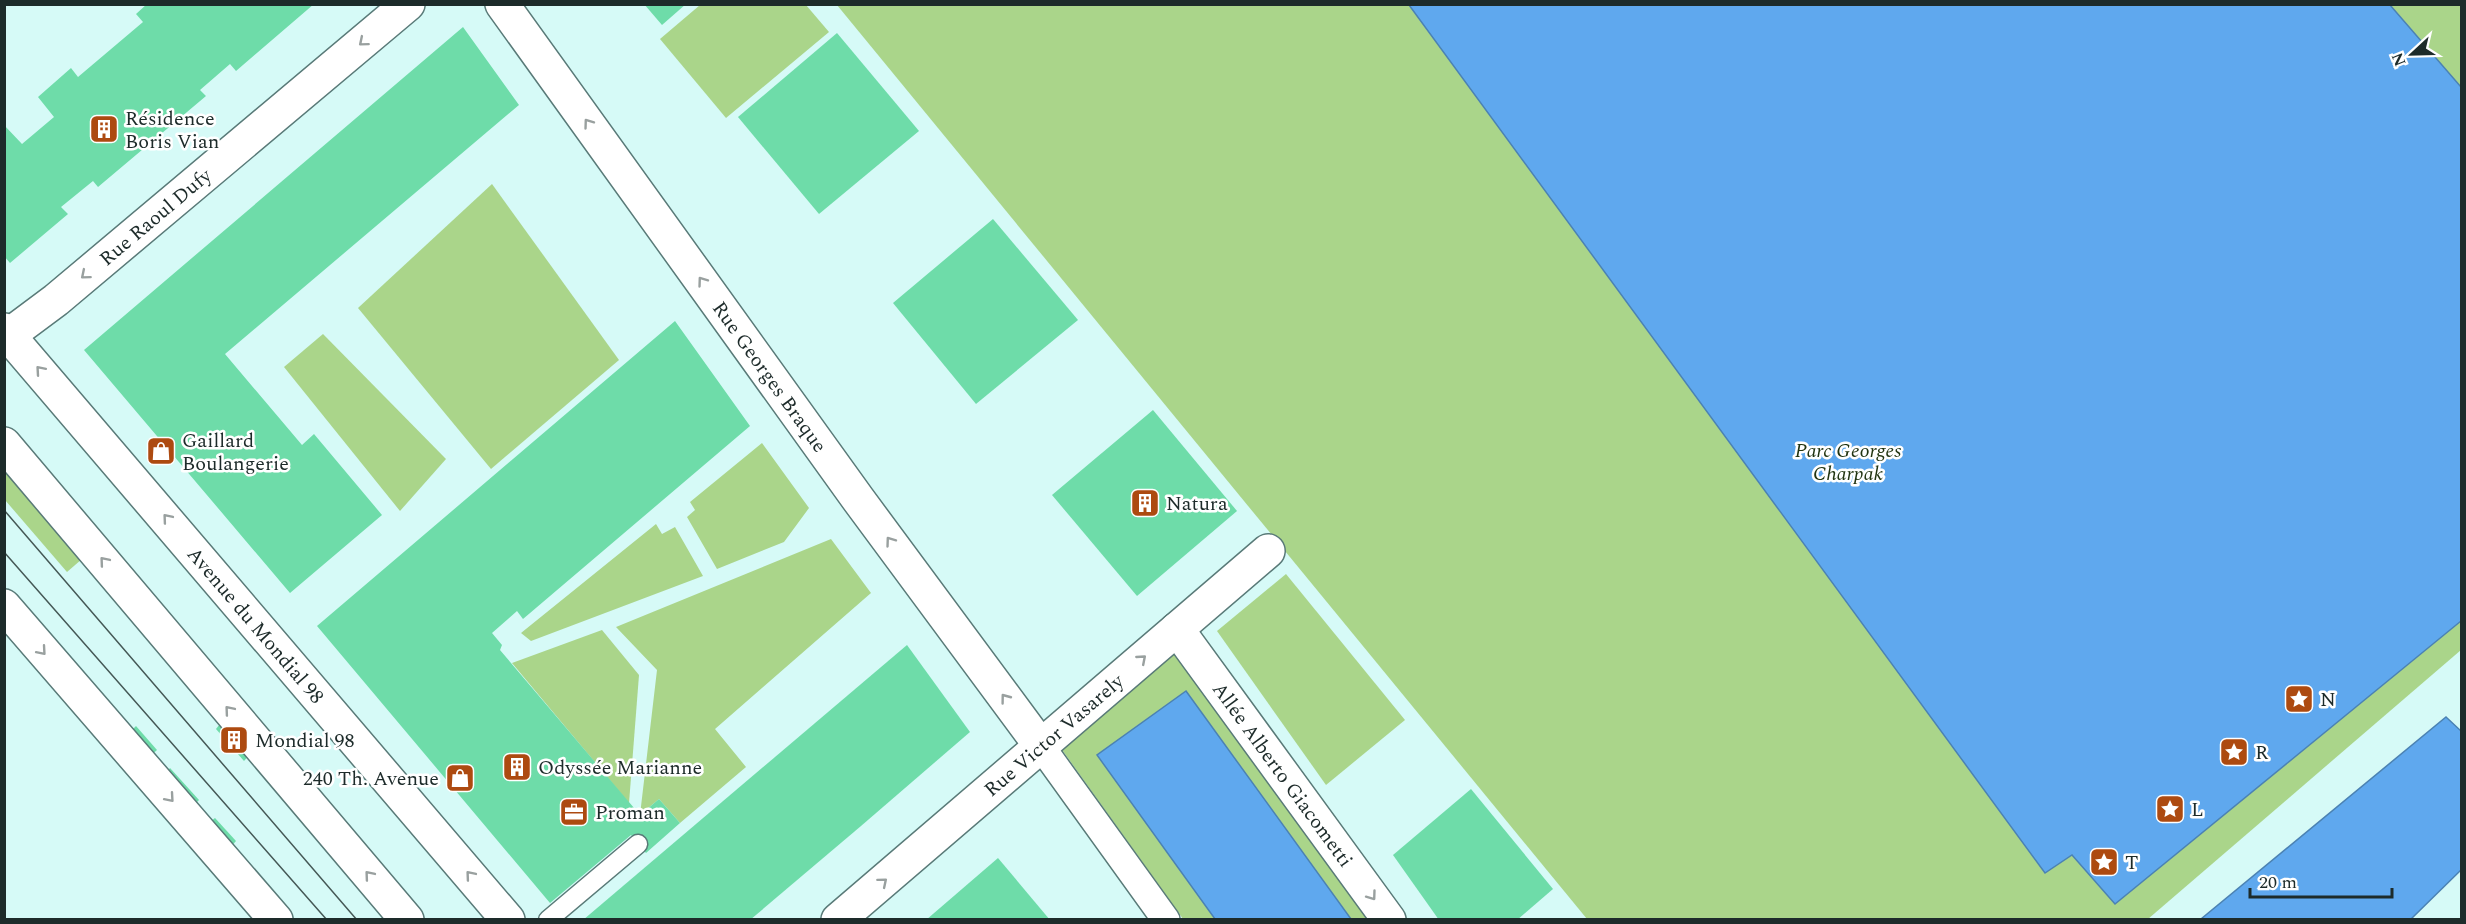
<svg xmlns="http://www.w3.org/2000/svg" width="2466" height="924" viewBox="0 0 2466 924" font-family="Spectral,serif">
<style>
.green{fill:#aad58a}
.water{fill:#5fa8ee;stroke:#4b82b3;stroke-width:1.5}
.building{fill:#6edca9}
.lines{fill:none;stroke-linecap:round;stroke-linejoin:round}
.service-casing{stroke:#597a78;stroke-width:21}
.pedestrian-casing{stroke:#597a78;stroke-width:30}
.minor-casing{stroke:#597a78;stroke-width:36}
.secondary-casing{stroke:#597a78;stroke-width:36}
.service{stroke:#fff;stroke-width:18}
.pedestrian{stroke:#fff;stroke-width:27}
.minor{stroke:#fff;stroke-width:33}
.secondary{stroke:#fff;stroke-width:33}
.tram{stroke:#455856;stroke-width:1.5}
.oneway{stroke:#99a09f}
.labels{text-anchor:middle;stroke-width:5;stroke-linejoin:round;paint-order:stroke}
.poi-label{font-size:20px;fill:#1d2b2a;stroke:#fff;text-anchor:start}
.street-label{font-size:20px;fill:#1d2b2a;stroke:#fff}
.park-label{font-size:20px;font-style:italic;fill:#213411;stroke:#fff}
</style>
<rect width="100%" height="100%" fill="#d6faf7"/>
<g class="green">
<path d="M 700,5 L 806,5 L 829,32 L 726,118 L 660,39 Z"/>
<path d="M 837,5 L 2461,5 L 2461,650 L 2148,919 L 1587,919 Z"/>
<path d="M 492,184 L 619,360 L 491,469 L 358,308 Z"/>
<path d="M 323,334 L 446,459 L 400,511 L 284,367 Z"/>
<path d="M 762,443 L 809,508 L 784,542 L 717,569 L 687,517 L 695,510 L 690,502 Z"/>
<path d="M 4,469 L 82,559 L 67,572 L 5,500 Z"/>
<path d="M 656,524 L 662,534 L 675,527 L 703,576 L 531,641 L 521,633 Z"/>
<path d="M 831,539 L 871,593 L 715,729 L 746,767 L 680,823 L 659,799 L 640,815 L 657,670 L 616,627 Z"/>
<path d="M 1286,574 L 1405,720 L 1326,785 L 1217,631 Z"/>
<path d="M 602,630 L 639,675 L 629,803 L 512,663 Z"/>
<path d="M 1181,647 L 1377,919 L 1183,919 L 1060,747 Z"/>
</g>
<g class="water">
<path d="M 1409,5 L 2390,5 L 2461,87 L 2461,621 L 2115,904 L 2072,855 L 2045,873 Z"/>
<path d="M 1186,691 L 1351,919 L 1215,919 L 1097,755 Z"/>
<path d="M 2446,717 L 2461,731 L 2461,870 L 2411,919 L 2201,919 Z"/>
</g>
<g class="building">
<path d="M 147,4 L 314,4 L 236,71 L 230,64 L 200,90 L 206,96 L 98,187 L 93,181 L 61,207 L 68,214 L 10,263 L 4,256 L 4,125 L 22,144 L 54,117 L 38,97 L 71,68 L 78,77 L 143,22 L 136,14 Z"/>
<path d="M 644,4 L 686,4 L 662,25 Z"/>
<path d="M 463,27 L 519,105 L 225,354 L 302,445 L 314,434 L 382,515 L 290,593 L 84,350 Z"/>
<path d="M 837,33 L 919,131 L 819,214 L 738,117 Z"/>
<path d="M 993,219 L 1078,320 L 976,404 L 893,303 Z"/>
<path d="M 675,321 L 750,426 L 523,619 L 517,611 L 492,633 L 502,645 L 500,650 L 640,815 L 659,799 L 680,823 L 646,853 L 631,835 L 550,903 L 317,626 Z"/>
<path d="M 1153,410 L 1237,511 L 1137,596 L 1052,495 Z"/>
<path d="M 907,645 L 970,732 L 861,826 L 750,920 L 583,920 Z"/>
<path d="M 223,720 L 252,752 L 244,761 L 216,729 Z"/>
<path d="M 136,726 L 157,750 L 148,758 L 128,734 Z"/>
<path d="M 170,768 L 199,800 L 191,808 L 163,777 Z"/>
<path d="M 1471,789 L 1553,889 L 1517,920 L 1439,920 L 1393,855 Z"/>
<path d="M 215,818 L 236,841 L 228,850 L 206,825 Z"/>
<path d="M 998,858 L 1050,920 L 926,920 Z"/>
</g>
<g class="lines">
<g class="service-casing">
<path id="service" d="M 548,920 L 638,844"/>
</g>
<g class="pedestrian-casing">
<path id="pedestrian" d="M 1040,745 L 1166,920"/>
</g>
<g class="minor-casing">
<g id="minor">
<path id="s1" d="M 502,4 L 858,499 L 1040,745"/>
<path id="s2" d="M 4,330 L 508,920"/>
<path id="s3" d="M 9,335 L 56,300 L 408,4"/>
<path id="s4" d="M 1177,629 L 1389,920"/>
<path id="s5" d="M 838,920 L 1268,551"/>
</g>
</g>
<g class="secondary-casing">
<g id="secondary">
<path d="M 4,444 L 407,920"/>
<path d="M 4,606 L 276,920"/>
</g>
</g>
<use href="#service" class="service"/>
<use href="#pedestrian" class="pedestrian"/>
<use href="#minor" class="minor"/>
<use href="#secondary" class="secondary"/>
<g class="tram">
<path d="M 4,510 L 357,920"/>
<path d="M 4,552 L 327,920"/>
</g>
</g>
<defs><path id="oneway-chevron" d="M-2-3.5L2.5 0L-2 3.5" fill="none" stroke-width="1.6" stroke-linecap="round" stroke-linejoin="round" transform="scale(1.5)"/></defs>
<g class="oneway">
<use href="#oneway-chevron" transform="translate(363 42) rotate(140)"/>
<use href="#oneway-chevron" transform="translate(588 123) rotate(-126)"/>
<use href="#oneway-chevron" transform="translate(85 275) rotate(140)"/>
<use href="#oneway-chevron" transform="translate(702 281) rotate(-126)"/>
<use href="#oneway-chevron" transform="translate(40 370) rotate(-131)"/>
<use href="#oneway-chevron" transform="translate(167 518) rotate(-130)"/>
<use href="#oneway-chevron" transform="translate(890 541) rotate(-126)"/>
<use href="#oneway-chevron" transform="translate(104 561) rotate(-130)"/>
<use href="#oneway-chevron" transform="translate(42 651) rotate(49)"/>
<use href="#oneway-chevron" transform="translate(1142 659) rotate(-41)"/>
<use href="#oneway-chevron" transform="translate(1005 698) rotate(-127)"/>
<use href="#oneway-chevron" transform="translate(229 710) rotate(-130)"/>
<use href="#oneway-chevron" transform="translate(170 798) rotate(49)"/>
<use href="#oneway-chevron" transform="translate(369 875) rotate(-130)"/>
<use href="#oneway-chevron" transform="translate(470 875) rotate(-130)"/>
<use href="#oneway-chevron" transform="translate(883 882) rotate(-40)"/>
<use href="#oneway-chevron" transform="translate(1372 896) rotate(54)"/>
</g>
<defs>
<g id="building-square" transform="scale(1.5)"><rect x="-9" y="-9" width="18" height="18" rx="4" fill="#ad4a10" stroke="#fff"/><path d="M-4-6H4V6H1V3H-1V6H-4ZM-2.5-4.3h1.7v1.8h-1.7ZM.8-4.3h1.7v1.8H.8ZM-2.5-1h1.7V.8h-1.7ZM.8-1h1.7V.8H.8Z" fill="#fff"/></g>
<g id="shop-square" transform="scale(1.5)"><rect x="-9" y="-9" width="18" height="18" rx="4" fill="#ad4a10" stroke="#fff"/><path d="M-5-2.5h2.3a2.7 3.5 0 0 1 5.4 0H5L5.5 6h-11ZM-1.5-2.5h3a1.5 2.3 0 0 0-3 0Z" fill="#fff"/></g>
<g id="sight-square" transform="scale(1.5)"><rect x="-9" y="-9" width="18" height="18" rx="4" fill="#ad4a10" stroke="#fff"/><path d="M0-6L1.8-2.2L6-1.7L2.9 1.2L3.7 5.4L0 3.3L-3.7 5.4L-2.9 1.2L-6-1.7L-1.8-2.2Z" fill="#fff"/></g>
<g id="office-square" transform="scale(1.5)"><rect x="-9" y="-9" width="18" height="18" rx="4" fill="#ad4a10" stroke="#fff"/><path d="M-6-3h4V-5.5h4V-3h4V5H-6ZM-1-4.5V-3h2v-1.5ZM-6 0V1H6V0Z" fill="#fff"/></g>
</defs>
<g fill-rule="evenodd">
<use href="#building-square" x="104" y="129"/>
<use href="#shop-square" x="161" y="451"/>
<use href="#building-square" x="1145" y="503"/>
<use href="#sight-square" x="2299" y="699"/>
<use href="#building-square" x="234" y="740"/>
<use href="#sight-square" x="2234" y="752"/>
<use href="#building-square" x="517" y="767"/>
<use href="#shop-square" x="460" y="778"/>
<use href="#sight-square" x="2170" y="809"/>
<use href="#office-square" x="574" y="812"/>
<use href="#sight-square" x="2104" y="862"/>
</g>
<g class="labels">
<g class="poi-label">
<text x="125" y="125">Résidence<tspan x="125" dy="23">Boris Vian</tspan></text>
<text x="182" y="447">Gaillard<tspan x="182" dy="23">Boulangerie</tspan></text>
<text x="1166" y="510">Natura</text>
<text x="2320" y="706">N</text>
<text x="255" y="747">Mondial 98</text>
<text x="2255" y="759">R</text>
<text x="538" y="774">Odyssée Marianne</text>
<text x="439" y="785" text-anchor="end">240 Th. Avenue</text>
<text x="2191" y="816">L</text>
<text x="595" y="819">Proman</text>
<text x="2125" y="869">T</text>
</g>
<g class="street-label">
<text dy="7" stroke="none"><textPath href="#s3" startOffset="188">Rue Raoul Dufy</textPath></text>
<text dy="7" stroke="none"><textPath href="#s1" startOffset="459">Rue Georges Braque</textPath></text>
<text dy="7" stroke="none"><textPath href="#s2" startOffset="388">Avenue du Mondial 98</textPath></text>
<text dy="7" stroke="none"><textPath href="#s5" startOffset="284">Rue Victor Vasarely</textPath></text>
<text dy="7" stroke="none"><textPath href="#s4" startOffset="180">Allée Alberto Giacometti</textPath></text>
</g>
<g class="park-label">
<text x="1848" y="457">Parc Georges<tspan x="1848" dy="23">Charpak</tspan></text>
</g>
</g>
<rect width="2466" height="924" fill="none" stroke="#1d2b2a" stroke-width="12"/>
<g transform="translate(2412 54) rotate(248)" stroke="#ffffff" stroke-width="4.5" paint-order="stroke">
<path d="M0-4.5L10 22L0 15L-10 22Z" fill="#1d2b2a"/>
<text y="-9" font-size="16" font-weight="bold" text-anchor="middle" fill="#1d2b2a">N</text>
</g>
<path d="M2250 888v9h142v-9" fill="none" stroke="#1d2b2a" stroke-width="3"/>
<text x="2259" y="888" font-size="18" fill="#1d2b2a" stroke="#ffffff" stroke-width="4.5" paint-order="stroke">20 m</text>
</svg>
